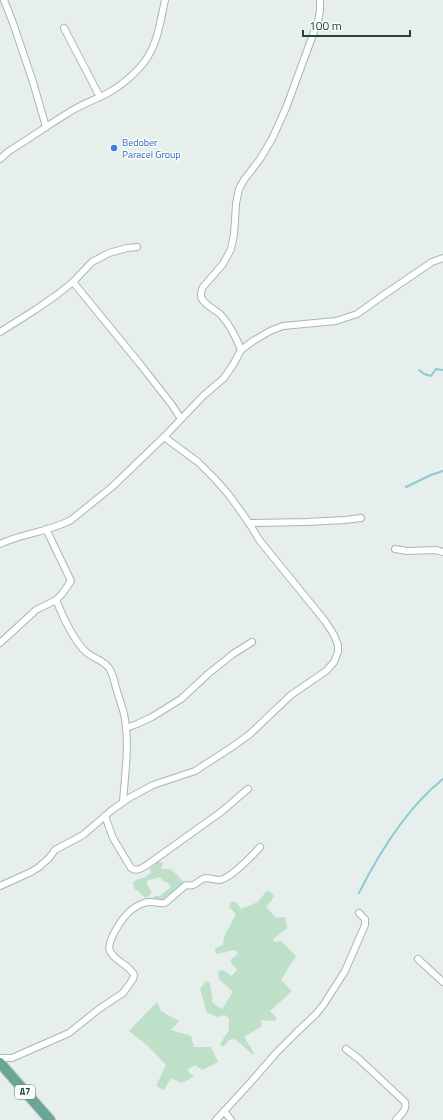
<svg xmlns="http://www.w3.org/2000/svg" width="443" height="1120" viewBox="0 0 443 1120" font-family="'Titillium Web',sans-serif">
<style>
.green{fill:#bfe0c8}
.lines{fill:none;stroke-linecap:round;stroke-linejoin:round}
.stream{stroke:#8ec9d4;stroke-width:2}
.street-casing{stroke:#a8b8b2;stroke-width:8}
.primary-casing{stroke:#c2cac8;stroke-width:12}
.street{stroke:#fff;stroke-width:6}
.primary{stroke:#6aa596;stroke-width:10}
.shop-dot{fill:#3f7fe0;stroke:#f7fbf9;stroke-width:1.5}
.labels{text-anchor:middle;stroke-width:3;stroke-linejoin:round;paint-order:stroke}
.shield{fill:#f7fbf9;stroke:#637a73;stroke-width:1}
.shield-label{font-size:9px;font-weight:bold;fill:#24423a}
.shop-label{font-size:10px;fill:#366cbe;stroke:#f7fbf9;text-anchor:start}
</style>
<rect width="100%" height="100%" fill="#e6efeb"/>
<g class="green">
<path d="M 157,861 L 163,863 L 161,869 L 171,869 L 184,882 L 163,902 L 153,900 L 154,896 L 160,896 L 171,887 L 167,882 L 164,882 L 160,877 L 147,881 L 147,884 L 152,893 L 146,898 L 134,888 L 133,882 L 138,879 L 144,878 L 151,873 L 150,869 Z"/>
<path d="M 267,890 L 272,893 L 274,897 L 266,907 L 276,918 L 285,917 L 287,928 L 273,939 L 274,942 L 281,941 L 296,956 L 281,980 L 292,991 L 270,1011 L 277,1018 L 274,1021 L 261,1020 L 262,1026 L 244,1037 L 254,1053 L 252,1054 L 235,1039 L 229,1040 L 223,1047 L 220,1044 L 229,1030 L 229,1019 L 225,1015 L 218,1017 L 207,1013 L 200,989 L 206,981 L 210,983 C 210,990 213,995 212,1002 L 222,1009 L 233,992 L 219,979 L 218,971 L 224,970 L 231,976 L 237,970 L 230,961 L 232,958 L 237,955 L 237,951 L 234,950 L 216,954 L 215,948 L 223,945 L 224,937 L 236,914 L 229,907 L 231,901 L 237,903 L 241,909 L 258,902 Z"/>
<path d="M 157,1002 L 161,1011 L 179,1021 L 171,1030 L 191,1036 L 194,1047 L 211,1047 L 218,1062 L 202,1070 L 195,1065 L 187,1070 L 194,1077 L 181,1083 L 171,1078 L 164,1090 L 156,1086 L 166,1065 L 148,1046 L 129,1031 Z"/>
</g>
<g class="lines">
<g class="stream">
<path d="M 419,370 L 424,374 L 431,376 L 436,369 L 443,370"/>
<path d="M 406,487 L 431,475 L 443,471"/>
<path d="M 359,893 C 379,853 408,807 443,779"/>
</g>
<g class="street-casing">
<g id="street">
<path d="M 4,0 L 13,23 L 33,82 L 46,127"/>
<path d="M 64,28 L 100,97"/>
<path d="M 0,159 L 9,151 C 29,139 48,125 68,113 C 80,105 94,100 106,94 C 120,87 139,71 147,58 C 158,42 161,18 165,0"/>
<path d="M 73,282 L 140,364 L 172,405 L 181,419"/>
<path d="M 0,332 L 35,310 L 58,294 L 73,282 L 92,262 L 109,253 L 127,248 L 137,247"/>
<path d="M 241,350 C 236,337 230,325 221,315 C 215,309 206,306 202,299 C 200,295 201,291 203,287 L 223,264 L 231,249 L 234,235 L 236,204 L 239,189 L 244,180 L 260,159 L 272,139 L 286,108 L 318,21 L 320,11 L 320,0"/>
<path d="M 249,523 L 307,522 L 345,520 L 361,518"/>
<path d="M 0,544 C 23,533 49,532 71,520 L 112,487 L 164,437 L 203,396 L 224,378 L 233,365 L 241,350 L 253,341 L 270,331 L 283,326 L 336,321 L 357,314 L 385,294 L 432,262 L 443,258"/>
<path d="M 395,549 L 407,551 L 436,550 L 443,552"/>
<path d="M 56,600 C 63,617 73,640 86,652 C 94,659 102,659 109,668 C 114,675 114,683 117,691 C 119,698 122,706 124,714 C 130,743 125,773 123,802"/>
<path d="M 0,643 L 36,610 L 56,600 L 62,594 L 71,581 L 46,529"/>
<path d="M 126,728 L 137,724 L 152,717 L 181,699 L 208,674 L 233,654 L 252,642"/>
<path d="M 105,816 L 113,838 L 131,868 C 137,872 142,868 147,865 L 221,812 L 248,789"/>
<path d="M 0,886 L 31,872 L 39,867 L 49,858 L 55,850 L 83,835 L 112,810 L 129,798 L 153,785 L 195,771 L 232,747 L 250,734 L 291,695 L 326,671 L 334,662 L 338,652 L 338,645 L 334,635 L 325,621 L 260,541 L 249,523 L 229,495 L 215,479 L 198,462 L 164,437"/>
<path d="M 418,959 L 443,982"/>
<path d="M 346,1049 L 359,1059 L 405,1102 C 407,1110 401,1114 396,1120"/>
<path d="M 0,1058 L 12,1058 L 69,1033 L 99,1009 L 123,993 L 133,979 L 134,975 C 129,964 115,962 110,951 C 106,942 122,919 128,913 C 132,909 138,905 144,903 C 150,900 158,904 165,903 L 186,885 C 196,888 198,879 206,878 C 210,878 215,880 219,880 C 229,880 253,855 260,847"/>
<path d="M 224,1111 L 231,1120"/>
<path d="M 216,1120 L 250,1083 L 277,1052 L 298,1031 L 316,1014 L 324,1004 L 345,971 L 365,925 L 365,919 L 359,913"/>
</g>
</g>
<g class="primary-casing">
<path id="primary" d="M 0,1063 L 50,1120"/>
</g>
<use href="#street" class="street"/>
<use href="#primary" class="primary"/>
</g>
<circle class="shop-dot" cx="114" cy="148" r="4"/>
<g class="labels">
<rect class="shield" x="15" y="1085" width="20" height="14" rx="3"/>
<g class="shield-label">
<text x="25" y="1095">A7</text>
</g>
<g class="shop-label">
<text x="122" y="146">Bedober<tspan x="122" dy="12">Paracel Group</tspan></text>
</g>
</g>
<path d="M303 30v6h107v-6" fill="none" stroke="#24423a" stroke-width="2"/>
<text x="309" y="30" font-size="12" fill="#24423a" stroke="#f7fbf9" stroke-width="3" paint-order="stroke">100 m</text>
</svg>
